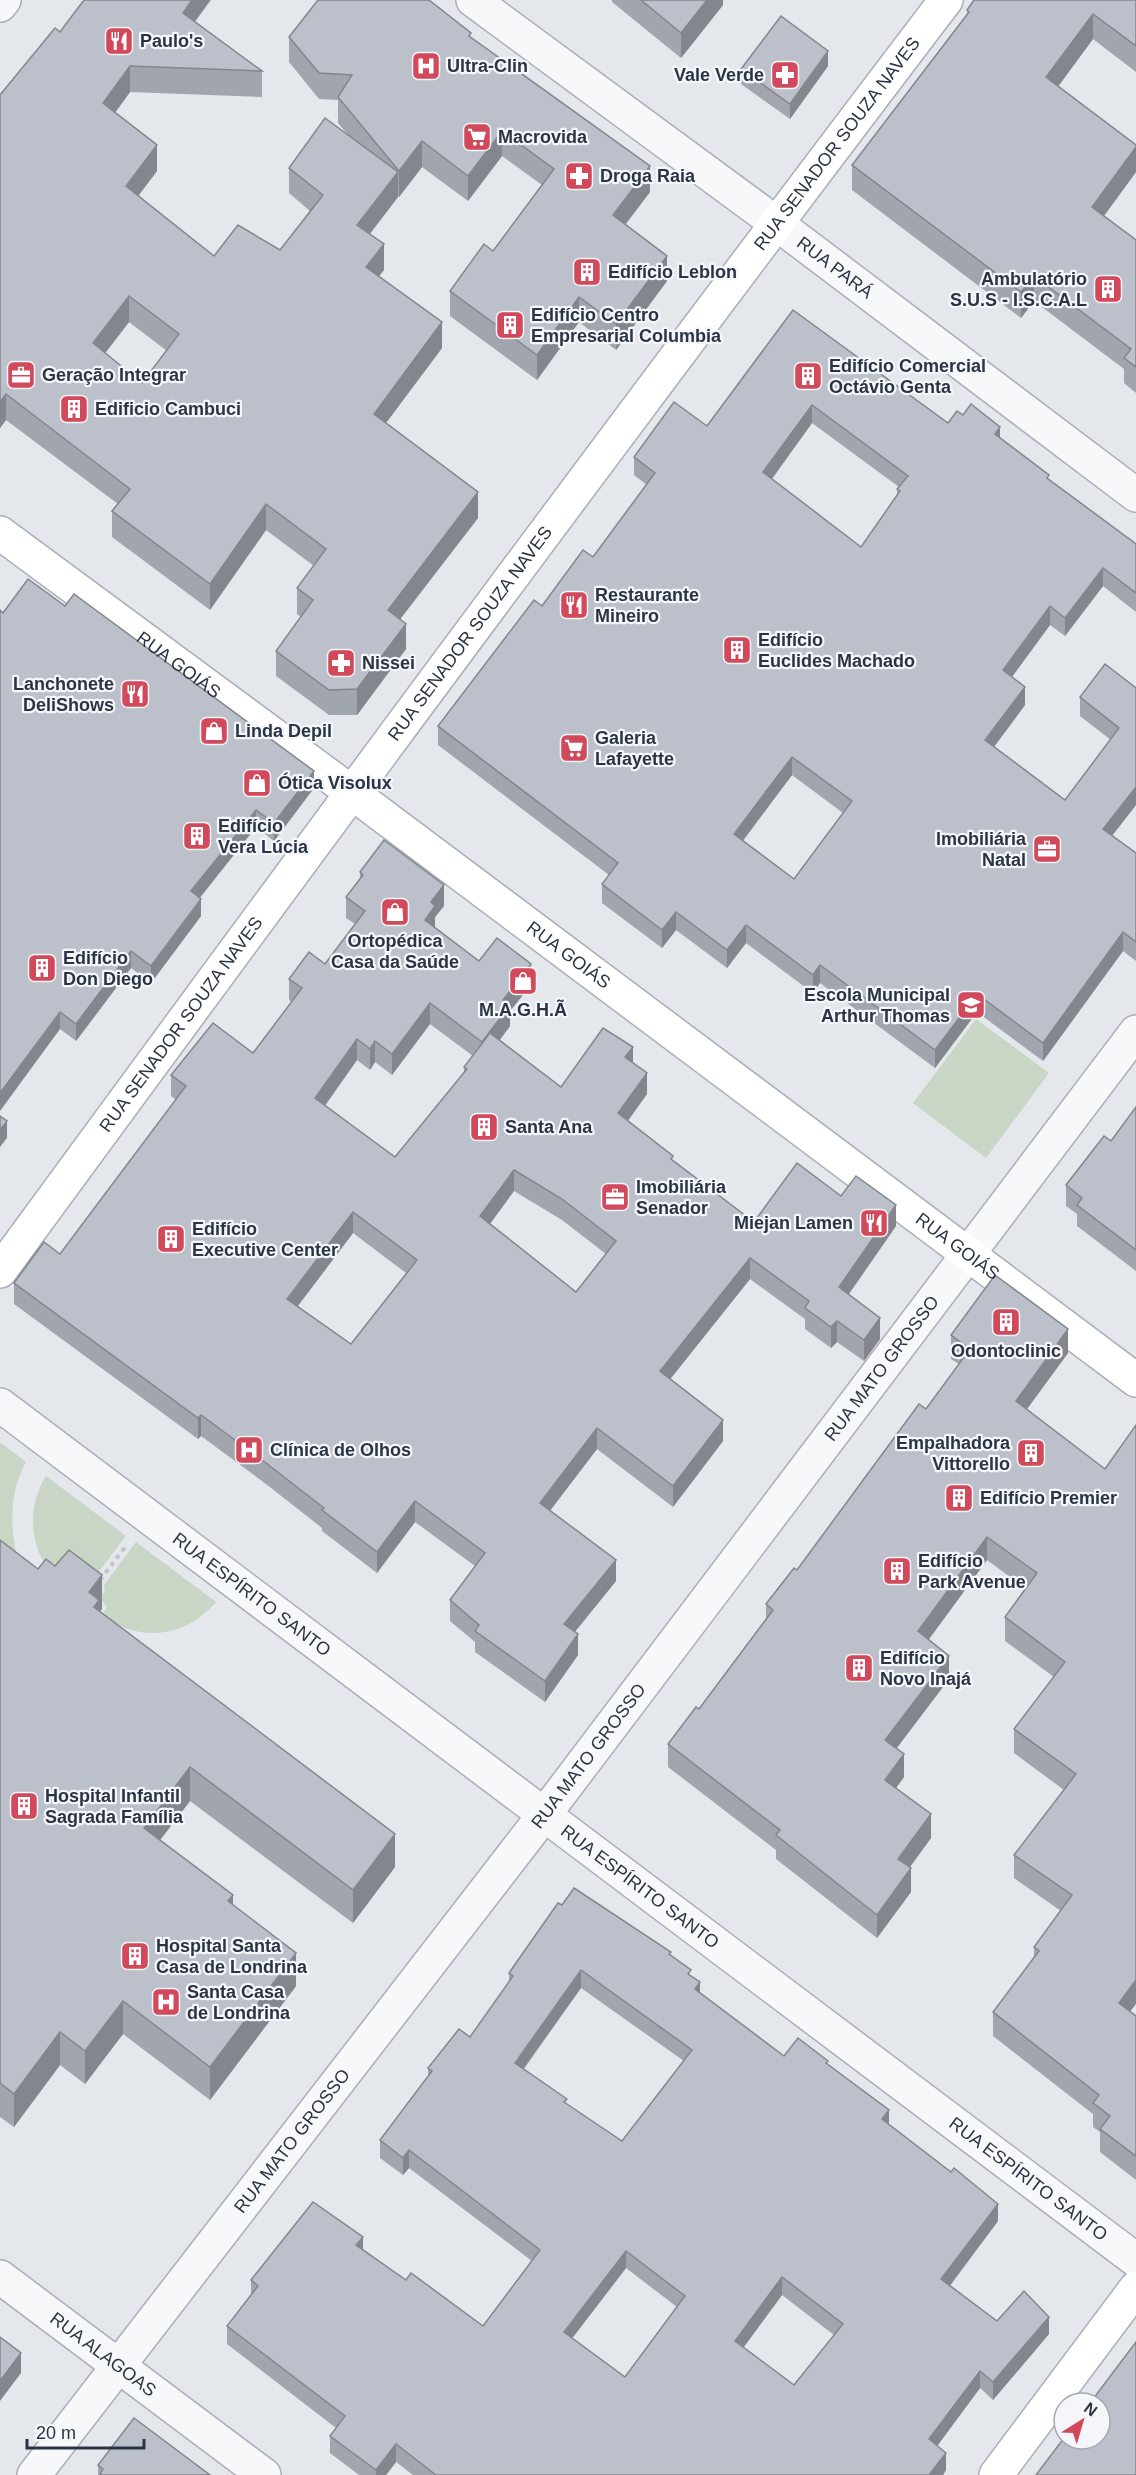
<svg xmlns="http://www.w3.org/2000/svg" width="1136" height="2475" viewBox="0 0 1136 2475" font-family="Helvetica,sans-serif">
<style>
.green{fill:#c9d6c5}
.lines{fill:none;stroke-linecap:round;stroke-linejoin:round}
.tertiary-casing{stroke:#a9aeb7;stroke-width:36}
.secondary-casing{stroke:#a9aeb7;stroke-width:36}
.path{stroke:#c2c5cb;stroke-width:4;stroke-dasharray:4.5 4.5;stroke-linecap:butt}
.tertiary{stroke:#f7f8fa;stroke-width:33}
.secondary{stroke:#fff;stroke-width:33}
.wall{fill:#a1a5ae;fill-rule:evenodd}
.shaded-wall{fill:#83868d}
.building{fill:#bbc0ca;stroke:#83868d;stroke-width:1.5;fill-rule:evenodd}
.labels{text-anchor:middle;stroke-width:4.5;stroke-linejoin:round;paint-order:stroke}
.poi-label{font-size:18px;font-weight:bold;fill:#2b3445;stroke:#f4f6f9;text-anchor:start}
.street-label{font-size:18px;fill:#2b3445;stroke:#f4f6f9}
</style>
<rect width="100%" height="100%" fill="#e4e7ec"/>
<g class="green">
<path d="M 976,1019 L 1049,1073 L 986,1158 L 913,1103 Z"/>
<path d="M 0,1442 L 26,1462 C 8,1494 10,1531 19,1565 L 0,1555 Z"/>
<path d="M 46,1476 L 126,1536 L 94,1578 L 47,1568 C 29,1540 28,1505 46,1476 Z"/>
<path d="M 136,1542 L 216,1602 C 186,1637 140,1644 102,1615 L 107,1607 L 100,1598 L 105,1591 L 104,1585 Z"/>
</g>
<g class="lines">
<g class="tertiary-casing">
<g id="tertiary">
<path id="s1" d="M 473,0 L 776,223 L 1136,495"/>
<path d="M 0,5 L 4,0"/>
<path id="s2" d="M 0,1405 L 1136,2260"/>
<path id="s3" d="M 0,2277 L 264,2475"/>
<path id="s4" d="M 34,2475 L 544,1815 L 1136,1032"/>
</g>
</g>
<g class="secondary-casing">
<g id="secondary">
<path id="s5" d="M 0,533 L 351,792 L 1136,1380"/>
<path id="s6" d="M 0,1271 C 312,845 626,420 946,0"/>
<path d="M 996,2475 L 1136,2288"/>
</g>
</g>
<path class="path" d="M 100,1580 L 126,1546"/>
<use href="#tertiary" class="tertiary"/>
<use href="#secondary" class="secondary"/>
</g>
<g class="wall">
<path d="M 84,0 L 211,0 L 195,22 L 262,71 L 262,97 L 130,92 L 115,113 L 157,171 L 138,196 L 214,256 L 280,250 L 310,211 L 289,193 L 289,168 L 349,136 L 338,123 L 338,100 L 319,99 L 289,62 L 289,37 L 471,37 L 650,192 L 625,224 L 667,281 L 616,350 L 579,322 L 537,380 L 450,316 L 450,291 L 493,251 L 542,185 L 502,156 L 468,201 L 422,167 L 399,197 L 398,196 L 398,197 L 370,234 L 384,270 L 379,276 L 442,348 L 386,423 L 478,518 L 400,619 L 406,649 L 357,715 L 329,715 L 276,676 L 276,651 L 301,617 L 297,614 L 297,588 L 314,566 L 266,530 L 210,610 L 112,537 L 112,511 L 118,504 L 6,420 L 0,428 L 0,95 L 60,32 ZM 129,322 L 167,351 L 142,383 L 105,353 Z"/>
<path d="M 612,0 L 723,0 L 723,5 L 681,58 L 612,2 Z"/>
<path d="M 1136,0 L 1136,72 L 1093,39 L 1058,86 L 1136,172 L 1104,216 L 1136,240 L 1136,393 L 1124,383 L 1124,369 L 1034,301 L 1021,318 L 852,190 L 852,165 L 967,15 L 967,10 Z"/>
<path d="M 828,66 L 790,119 L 741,84 L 741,69 Z"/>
<path d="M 793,310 L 948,423 L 963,415 L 1000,438 L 1049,480 L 1136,544 L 1136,612 L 1103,586 L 1065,636 L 1050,625 L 1012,677 L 1025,705 L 994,747 L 1065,800 L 1111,740 L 1080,716 L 1080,697 L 1136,688 L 1136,805 L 1112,836 L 1136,853 L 1136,961 L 1123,951 L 1043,1061 L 977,1012 L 935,1068 L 820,983 L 813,993 L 746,943 L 727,968 L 676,930 L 662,948 L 602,903 L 602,884 L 609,875 L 438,745 L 438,726 L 542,606 L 593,557 L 647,485 L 634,475 L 634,457 L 707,426 ZM 812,423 L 899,487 L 897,489 L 897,495 L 861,547 L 772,479 ZM 792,775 L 843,813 L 794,879 L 743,841 Z"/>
<path d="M 65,606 L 314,788 L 274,841 L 256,827 L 199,898 L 201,916 L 151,983 L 131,968 L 76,1041 L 60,1029 L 3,613 Z"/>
<path d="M 360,872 L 444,906 L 435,917 L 435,927 L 479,961 L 531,985 L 510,1011 L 510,1026 L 500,1040 L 561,1087 L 633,1062 L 647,1094 L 628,1121 L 673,1160 L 754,1222 L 841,1196 L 896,1226 L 849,1294 L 880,1339 L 864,1361 L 837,1342 L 831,1348 L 805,1329 L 805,1319 L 750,1279 L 670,1379 L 723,1441 L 673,1507 L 597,1449 L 550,1510 L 616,1581 L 575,1632 L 578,1655 L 545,1702 L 475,1652 L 475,1642 L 450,1621 L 450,1600 L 475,1566 L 415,1522 L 377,1573 L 322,1531 L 322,1528 L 266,1484 L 201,1436 L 198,1439 L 14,1304 L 14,1283 L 60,1254 L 176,1100 L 171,1096 L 171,1075 L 253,1053 L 292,1002 L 289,1000 L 289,979 L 325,964 L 355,924 L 346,918 L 346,897 L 360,879 ZM 430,1024 L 473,1056 L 464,1067 L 464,1072 L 395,1157 L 325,1106 L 357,1060 L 370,1070 L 375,1062 L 392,1075 ZM 514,1191 L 562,1220 L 606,1254 L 576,1292 L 490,1224 ZM 353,1233 L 406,1273 L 351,1344 L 298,1306 Z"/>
<path d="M 1136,1107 L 1136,1271 L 1077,1226 L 1077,1214 L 1066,1206 L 1066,1185 L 1111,1141 Z"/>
<path d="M 951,1335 L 1068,1353 L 1027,1409 L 1130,2011 L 1136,2015 L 1136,2180 L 1100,2152 L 1100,2132 L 1093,2127 L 1093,2114 L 993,2036 L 993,2012 L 1034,1958 L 1034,1947 L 1061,1911 L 1014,1878 L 1014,1855 L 1064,1790 L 1014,1753 L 1014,1729 L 1054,1677 L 1005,1641 L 1005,1617 L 1026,1589 L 987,1560 L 929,1639 L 949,1679 L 897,1748 L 904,1777 L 896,1788 L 931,1838 L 910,1867 L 911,1892 L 877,1938 L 776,1859 L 776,1850 L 668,1767 L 668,1744 L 699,1709 L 766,1619 L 766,1604 L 797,1570 L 926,1409 L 959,1364 L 951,1359 Z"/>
<path d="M 0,1540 L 38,1569 L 102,1609 L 100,1611 L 395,1867 L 353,1923 L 190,1801 L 160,1840 L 233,1905 L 296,1986 L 210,2100 L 123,2034 L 85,2084 L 60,2065 L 14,2127 L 0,2117 Z"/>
<path d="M 562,1905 L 671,1955 L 691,1976 L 700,1993 L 784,2056 L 828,2064 L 889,2124 L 998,2221 L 950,2286 L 997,2321 L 1049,2334 L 993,2400 L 980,2388 L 937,2446 L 946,2470 L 943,2475 L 413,2475 L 396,2462 L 386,2475 L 359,2475 L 330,2453 L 330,2436 L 336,2428 L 227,2344 L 227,2326 L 251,2295 L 251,2280 L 363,2249 L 406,2280 L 483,2326 L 532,2261 L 409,2168 L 403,2175 L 380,2158 L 380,2140 L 428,2076 L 428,2068 L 470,2037 L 509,1982 L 509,1973 ZM 581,1988 L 684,2061 L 622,2141 L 567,2104 L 524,2069 ZM 626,2268 L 677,2307 L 625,2377 L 572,2338 ZM 782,2295 L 834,2335 L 794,2385 L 743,2348 Z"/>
<path d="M 98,2465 L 210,2475 L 98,2475 Z"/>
</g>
<g class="shaded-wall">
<path d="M 192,0 L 210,0 L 183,38 L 183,13 Z"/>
<path d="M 707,0 L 723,0 L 723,5 L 681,58 L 681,33 Z"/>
<path d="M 1093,14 L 1093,39 L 1046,103 L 1046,77 Z"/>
<path d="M 828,51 L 828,66 L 790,119 L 790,104 Z"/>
<path d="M 130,66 L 130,92 L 103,129 L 103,103 Z"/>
<path d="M 502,131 L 502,156 L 468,201 L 468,176 Z"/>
<path d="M 422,141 L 422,167 L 399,197 L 399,171 Z"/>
<path d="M 157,145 L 157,171 L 126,212 L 126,186 Z"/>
<path d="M 1136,147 L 1136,172 L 1092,232 L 1092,207 Z"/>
<path d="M 650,166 L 650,192 L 613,241 L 613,215 Z"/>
<path d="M 398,172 L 398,197 L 357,250 L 357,225 Z"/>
<path d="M 384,244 L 384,270 L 366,292 L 366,267 Z"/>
<path d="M 667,256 L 667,281 L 616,350 L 616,324 Z"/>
<path d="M 1034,276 L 1034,301 L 1021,318 L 1021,292 Z"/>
<path d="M 129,296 L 129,322 L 93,369 L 93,343 Z"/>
<path d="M 579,297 L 579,322 L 537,380 L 537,355 Z"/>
<path d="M 442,322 L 442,348 L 374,439 L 374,414 Z"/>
<path d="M 6,394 L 6,420 L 0,428 L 0,402 Z"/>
<path d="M 812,405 L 812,423 L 763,491 L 763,472 Z"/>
<path d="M 1000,427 L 1000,446 L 995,434 Z"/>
<path d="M 478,492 L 478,518 L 388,635 L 388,610 Z"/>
<path d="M 266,504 L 266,530 L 210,610 L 210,584 Z"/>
<path d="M 1103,568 L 1103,586 L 1065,636 L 1065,618 Z"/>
<path d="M 1050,606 L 1050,625 L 1003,689 L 1003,670 Z"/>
<path d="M 406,624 L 406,649 L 357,715 L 357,689 Z"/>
<path d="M 1025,687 L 1025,705 L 985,759 L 985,740 Z"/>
<path d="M 792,757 L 792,775 L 734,852 L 734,834 Z"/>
<path d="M 314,771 L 314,788 L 274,841 L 274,823 Z"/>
<path d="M 1136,787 L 1136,805 L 1103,847 L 1103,829 Z"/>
<path d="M 256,810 L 256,827 L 191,909 L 191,891 Z"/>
<path d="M 444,885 L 444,906 L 435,917 L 435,927 L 425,941 L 425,920 L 431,902 Z"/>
<path d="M 201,899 L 201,916 L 151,983 L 151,966 Z"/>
<path d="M 676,912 L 676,930 L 662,948 L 662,930 Z"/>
<path d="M 746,925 L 746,943 L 727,968 L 727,950 Z"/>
<path d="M 1123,932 L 1123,951 L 1043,1061 L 1043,1043 Z"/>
<path d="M 131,951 L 131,968 L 76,1041 L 76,1024 Z"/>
<path d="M 531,964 L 531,985 L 510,1011 L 510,1026 L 482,1063 L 482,1042 L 503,1000 Z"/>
<path d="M 820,965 L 820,983 L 813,993 L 813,975 Z"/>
<path d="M 977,994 L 977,1012 L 935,1068 L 935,1050 Z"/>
<path d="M 430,1003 L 430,1024 L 392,1075 L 392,1054 Z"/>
<path d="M 60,1012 L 60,1029 L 0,1111 L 0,1093 Z"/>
<path d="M 357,1039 L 357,1060 L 315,1119 L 315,1098 Z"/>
<path d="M 375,1041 L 375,1062 L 370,1070 L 370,1049 Z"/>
<path d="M 633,1047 L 633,1068 L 625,1057 Z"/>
<path d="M 647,1073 L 647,1094 L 618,1134 L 618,1113 Z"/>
<path d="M 7,1121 L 7,1138 L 0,1147 L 0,1130 Z"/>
<path d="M 514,1170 L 514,1191 L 480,1237 L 480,1216 Z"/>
<path d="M 896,1205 L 896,1226 L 839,1308 L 839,1287 Z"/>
<path d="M 353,1212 L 353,1233 L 287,1320 L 287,1299 Z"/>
<path d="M 750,1258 L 750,1279 L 660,1392 L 660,1371 Z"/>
<path d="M 880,1318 L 880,1339 L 864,1361 L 864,1340 Z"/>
<path d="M 837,1321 L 837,1342 L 831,1348 L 831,1327 Z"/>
<path d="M 1068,1329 L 1068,1353 L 1016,1424 L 1016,1401 Z"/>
<path d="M 201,1415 L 201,1436 L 198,1439 L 198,1418 Z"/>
<path d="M 723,1420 L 723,1441 L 673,1507 L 673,1486 Z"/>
<path d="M 597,1428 L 597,1449 L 540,1524 L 540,1503 Z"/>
<path d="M 415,1501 L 415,1522 L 377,1573 L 377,1552 Z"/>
<path d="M 987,1537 L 987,1560 L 918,1654 L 918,1631 Z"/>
<path d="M 616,1560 L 616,1581 L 564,1645 L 564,1624 Z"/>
<path d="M 102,1575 L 102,1609 L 99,1612 L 99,1633 L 89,1592 Z"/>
<path d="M 578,1634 L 578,1655 L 545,1702 L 545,1681 Z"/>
<path d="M 949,1656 L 949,1679 L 885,1763 L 885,1740 Z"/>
<path d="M 904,1754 L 904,1777 L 885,1803 L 885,1780 Z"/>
<path d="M 190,1767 L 190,1801 L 144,1861 L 144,1828 Z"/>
<path d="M 931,1814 L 931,1838 L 898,1883 L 898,1859 Z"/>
<path d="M 395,1834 L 395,1867 L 353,1923 L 353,1890 Z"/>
<path d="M 911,1868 L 911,1892 L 877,1938 L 877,1915 Z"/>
<path d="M 233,1895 L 233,1928 L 228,1901 Z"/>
<path d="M 296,1953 L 296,1986 L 210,2100 L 210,2067 Z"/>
<path d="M 581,1970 L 581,1988 L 515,2080 L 515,2063 Z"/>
<path d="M 1136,1980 L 1136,2004 L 1119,2026 L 1119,2003 Z"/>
<path d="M 700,1982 L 700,1999 L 695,1989 Z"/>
<path d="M 123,2001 L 123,2034 L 85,2084 L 85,2051 Z"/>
<path d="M 60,2032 L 60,2065 L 14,2127 L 14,2094 Z"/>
<path d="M 889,2110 L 889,2127 L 882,2119 Z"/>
<path d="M 409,2150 L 409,2168 L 403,2175 L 403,2158 Z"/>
<path d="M 998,2204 L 998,2221 L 941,2297 L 941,2279 Z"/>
<path d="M 363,2237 L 363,2255 L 356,2245 Z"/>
<path d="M 626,2251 L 626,2268 L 564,2349 L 564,2332 Z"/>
<path d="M 782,2277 L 782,2295 L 735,2359 L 735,2341 Z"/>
<path d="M 1049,2317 L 1049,2334 L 993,2400 L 993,2382 Z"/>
<path d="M 21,2353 L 21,2373 L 0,2401 L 0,2381 Z"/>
<path d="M 980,2371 L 980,2388 L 929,2457 L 929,2439 Z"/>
<path d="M 396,2444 L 396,2462 L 386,2475 L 376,2475 L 376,2470 Z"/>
<path d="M 946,2453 L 946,2470 L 943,2475 L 929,2475 Z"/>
</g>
<g class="building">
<path d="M 84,0 L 192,0 L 183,13 L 262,71 L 130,66 L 103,103 L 157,145 L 126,186 L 214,256 L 238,225 L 280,250 L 323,195 L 289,168 L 325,118 L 398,172 L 357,225 L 384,244 L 366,267 L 442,322 L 374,414 L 478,492 L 388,610 L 406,624 L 357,689 L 329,690 L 276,651 L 313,600 L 297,588 L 326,549 L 266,504 L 210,584 L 112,511 L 130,489 L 6,394 L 0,402 L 0,95 L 55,28 L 60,32 ZM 129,296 L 179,334 L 142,383 L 93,343 Z"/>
<path d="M 318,0 L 429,0 L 471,33 L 469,36 L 650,166 L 613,215 L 667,256 L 616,324 L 579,297 L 537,355 L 450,291 L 484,244 L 493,251 L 554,169 L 502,131 L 468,176 L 422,141 L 399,171 L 338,97 L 352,75 L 319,73 L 289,37 Z"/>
<path d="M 641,0 L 707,0 L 681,33 Z"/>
<path d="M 974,0 L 1136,0 L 1136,46 L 1093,14 L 1046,77 L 1136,145 L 1136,147 L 1092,207 L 1136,240 L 1136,367 L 1124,358 L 1131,349 L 1034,276 L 1021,292 L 852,165 L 969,12 L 967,10 Z"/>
<path d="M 781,16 L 828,51 L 790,104 L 741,69 Z"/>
<path d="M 793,310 L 948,423 L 957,411 L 963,415 L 971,404 L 1000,427 L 995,434 L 1049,475 L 1047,478 L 1136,544 L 1136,593 L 1103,568 L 1065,618 L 1050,606 L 1003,670 L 1025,687 L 985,740 L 1065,800 L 1119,728 L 1080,697 L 1105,664 L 1136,688 L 1136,787 L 1103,829 L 1136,853 L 1136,942 L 1123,932 L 1043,1043 L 977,994 L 935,1050 L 820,965 L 813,975 L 746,925 L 727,950 L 676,912 L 662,930 L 602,884 L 618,863 L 438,726 L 534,600 L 542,606 L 583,550 L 593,557 L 655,473 L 634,457 L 674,402 L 707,426 ZM 812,405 L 908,476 L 897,489 L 900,491 L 861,547 L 763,472 ZM 792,757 L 852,801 L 794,879 L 734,834 Z"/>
<path d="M 28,579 L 65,606 L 74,594 L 314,771 L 274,823 L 256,810 L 191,891 L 201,899 L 151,966 L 131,951 L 76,1024 L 60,1012 L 0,1093 L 0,610 L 3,613 Z"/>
<path d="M 384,840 L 444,885 L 431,902 L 435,906 L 425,920 L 479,961 L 497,938 L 531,964 L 503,1000 L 510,1005 L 482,1042 L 430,1003 L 392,1054 L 375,1041 L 370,1049 L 357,1039 L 315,1098 L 395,1157 L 467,1069 L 464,1067 L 490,1033 L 561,1087 L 603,1028 L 633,1047 L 625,1057 L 647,1073 L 618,1113 L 673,1156 L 671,1159 L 754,1222 L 797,1163 L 841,1196 L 856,1176 L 896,1205 L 839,1287 L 880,1318 L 864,1340 L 837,1321 L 831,1327 L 805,1308 L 809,1301 L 750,1258 L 660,1371 L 723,1420 L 673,1486 L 597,1428 L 540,1503 L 616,1560 L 564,1624 L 578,1634 L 545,1681 L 475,1631 L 479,1625 L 450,1600 L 485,1553 L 415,1501 L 377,1552 L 322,1510 L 324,1508 L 266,1463 L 201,1415 L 198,1418 L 14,1283 L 44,1242 L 60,1254 L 186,1086 L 171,1075 L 213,1023 L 253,1053 L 302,988 L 289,979 L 309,952 L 325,964 L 365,911 L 346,897 L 363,875 L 360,872 ZM 514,1170 L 562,1199 L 616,1241 L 576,1292 L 480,1216 ZM 353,1212 L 417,1260 L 351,1344 L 287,1299 Z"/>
<path d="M 1136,1107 L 1136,1250 L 1077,1205 L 1082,1198 L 1066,1185 L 1104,1136 L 1111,1141 Z"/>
<path d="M 0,1116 L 7,1121 L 0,1130 Z"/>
<path d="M 995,1275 L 1068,1329 L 1016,1401 L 1105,1469 L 1136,1425 L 1136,1980 L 1119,2003 L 1136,2016 L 1136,2156 L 1100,2129 L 1110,2116 L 1093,2103 L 1099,2095 L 993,2012 L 1039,1951 L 1034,1947 L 1072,1895 L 1014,1855 L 1076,1774 L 1014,1729 L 1065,1662 L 1005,1617 L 1037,1573 L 987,1537 L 918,1631 L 949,1656 L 885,1740 L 904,1754 L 885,1780 L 931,1814 L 898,1859 L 911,1868 L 877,1915 L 776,1835 L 780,1830 L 668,1744 L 696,1707 L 699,1709 L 773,1610 L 766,1604 L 794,1568 L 797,1570 L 919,1404 L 926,1409 L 970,1349 L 951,1335 Z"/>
<path d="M 0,1540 L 38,1569 L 46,1559 L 55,1566 L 69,1550 L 102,1575 L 89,1592 L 99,1600 L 94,1607 L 395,1834 L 353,1890 L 190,1767 L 144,1828 L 233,1895 L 228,1901 L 296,1953 L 210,2067 L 123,2001 L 85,2051 L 60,2032 L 14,2094 L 0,2083 Z"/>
<path d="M 574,1888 L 671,1952 L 669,1954 L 691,1970 L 688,1974 L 700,1982 L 695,1989 L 784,2056 L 798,2038 L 828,2061 L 826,2063 L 889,2110 L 882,2119 L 951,2172 L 954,2168 L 998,2204 L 941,2279 L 997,2321 L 1024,2291 L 1049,2317 L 993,2382 L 980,2371 L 929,2439 L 946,2453 L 929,2475 L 436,2475 L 396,2444 L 376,2470 L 330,2436 L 345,2416 L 227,2326 L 258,2286 L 251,2280 L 313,2202 L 363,2237 L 356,2245 L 406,2280 L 411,2273 L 483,2326 L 540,2250 L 409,2150 L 403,2158 L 380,2140 L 432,2071 L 428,2068 L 459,2029 L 470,2037 L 513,1976 L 509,1973 L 558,1903 L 562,1905 ZM 581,1970 L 692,2050 L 622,2141 L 564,2102 L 567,2099 L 515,2063 ZM 626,2251 L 685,2296 L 625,2377 L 564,2332 ZM 782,2277 L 843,2324 L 794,2385 L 735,2341 Z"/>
<path d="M 0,2337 L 21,2353 L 0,2381 Z"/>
<path d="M 1136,2342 L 1136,2475 L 1036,2475 L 1064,2438 L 1064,2439 L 1100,2439 L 1100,2403 L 1090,2403 Z"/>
<path d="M 134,2418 L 210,2475 L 100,2475 L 103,2469 L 98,2465 Z"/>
</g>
<defs>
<g id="restaurant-square" transform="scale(1.5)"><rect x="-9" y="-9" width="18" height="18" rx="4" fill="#d1495b" stroke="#f4f6f9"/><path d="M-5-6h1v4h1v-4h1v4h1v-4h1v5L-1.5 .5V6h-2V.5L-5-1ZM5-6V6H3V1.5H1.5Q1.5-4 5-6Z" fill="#fff"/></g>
<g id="hospital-square" transform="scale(1.5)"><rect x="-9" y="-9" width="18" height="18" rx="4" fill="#d1495b" stroke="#f4f6f9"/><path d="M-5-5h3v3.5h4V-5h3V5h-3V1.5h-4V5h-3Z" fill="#fff"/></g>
<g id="pharmacy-square" transform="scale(1.5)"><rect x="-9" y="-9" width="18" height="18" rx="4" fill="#d1495b" stroke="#f4f6f9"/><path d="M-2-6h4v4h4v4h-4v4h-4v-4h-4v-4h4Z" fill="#fff"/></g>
<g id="supermarket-square" transform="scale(1.5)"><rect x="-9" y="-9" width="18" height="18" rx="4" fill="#d1495b" stroke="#f4f6f9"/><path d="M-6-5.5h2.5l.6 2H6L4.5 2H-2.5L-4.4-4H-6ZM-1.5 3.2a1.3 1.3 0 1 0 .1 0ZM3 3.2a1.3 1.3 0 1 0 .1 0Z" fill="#fff"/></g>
<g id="building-square" transform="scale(1.5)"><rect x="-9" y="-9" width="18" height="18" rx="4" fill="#d1495b" stroke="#f4f6f9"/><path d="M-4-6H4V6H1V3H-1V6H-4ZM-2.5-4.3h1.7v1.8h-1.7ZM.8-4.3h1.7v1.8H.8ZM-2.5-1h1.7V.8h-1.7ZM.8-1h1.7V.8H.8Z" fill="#fff"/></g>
<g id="office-square" transform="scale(1.5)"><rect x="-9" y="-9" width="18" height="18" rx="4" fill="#d1495b" stroke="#f4f6f9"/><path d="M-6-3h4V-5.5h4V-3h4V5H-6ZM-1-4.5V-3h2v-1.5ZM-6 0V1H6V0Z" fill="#fff"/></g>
<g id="shop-square" transform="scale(1.5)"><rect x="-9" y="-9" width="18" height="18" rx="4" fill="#d1495b" stroke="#f4f6f9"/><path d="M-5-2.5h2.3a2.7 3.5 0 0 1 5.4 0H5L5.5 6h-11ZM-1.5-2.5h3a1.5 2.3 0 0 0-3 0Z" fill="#fff"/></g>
<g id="school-square" transform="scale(1.5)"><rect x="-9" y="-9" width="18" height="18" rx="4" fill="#d1495b" stroke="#f4f6f9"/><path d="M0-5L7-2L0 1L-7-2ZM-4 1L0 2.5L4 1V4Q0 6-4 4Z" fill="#fff"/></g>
</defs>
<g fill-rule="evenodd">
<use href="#restaurant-square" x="119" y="41"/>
<use href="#hospital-square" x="426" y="66"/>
<use href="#pharmacy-square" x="785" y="75"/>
<use href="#supermarket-square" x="477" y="137"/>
<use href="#pharmacy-square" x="579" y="176"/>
<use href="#building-square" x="587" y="272"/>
<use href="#building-square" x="1108" y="289"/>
<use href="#building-square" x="510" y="325"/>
<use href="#office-square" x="21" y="375"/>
<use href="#building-square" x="808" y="376"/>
<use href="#building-square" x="74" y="409"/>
<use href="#restaurant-square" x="574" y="605"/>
<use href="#building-square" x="737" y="650"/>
<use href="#pharmacy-square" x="341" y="663"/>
<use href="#restaurant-square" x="135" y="694"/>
<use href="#shop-square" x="214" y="731"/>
<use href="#supermarket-square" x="574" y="748"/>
<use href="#shop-square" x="257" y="783"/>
<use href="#building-square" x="197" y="836"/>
<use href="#office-square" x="1047" y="849"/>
<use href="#shop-square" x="395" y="912"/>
<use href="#building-square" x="42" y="968"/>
<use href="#shop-square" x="523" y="981"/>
<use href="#school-square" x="971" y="1005"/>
<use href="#building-square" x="484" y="1127"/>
<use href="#office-square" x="615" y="1197"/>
<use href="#restaurant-square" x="874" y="1223"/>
<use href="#building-square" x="171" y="1239"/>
<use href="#building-square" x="1006" y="1322"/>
<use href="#hospital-square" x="249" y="1450"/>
<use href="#building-square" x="1031" y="1453"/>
<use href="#building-square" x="959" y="1498"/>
<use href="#building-square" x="897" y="1571"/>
<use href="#building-square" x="859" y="1668"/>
<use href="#building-square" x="24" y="1806"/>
<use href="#building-square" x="135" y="1956"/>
<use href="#hospital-square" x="166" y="2002"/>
</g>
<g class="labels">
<g class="poi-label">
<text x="140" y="47">Paulo's</text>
<text x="447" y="72">Ultra-Clin</text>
<text x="764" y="81" text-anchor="end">Vale Verde</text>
<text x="498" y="143">Macrovida</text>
<text x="600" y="182">Droga Raia</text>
<text x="608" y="278">Edifício Leblon</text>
<text x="1087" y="285" text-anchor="end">Ambulatório<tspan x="1087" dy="21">S.U.S - I.S.C.A.L</tspan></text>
<text x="531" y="321">Edifício Centro<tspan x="531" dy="21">Empresarial Columbia</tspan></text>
<text x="829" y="372">Edifício Comercial<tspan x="829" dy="21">Octávio Genta</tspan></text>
<text x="42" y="381">Geração Integrar</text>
<text x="95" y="415">Edificio Cambuci</text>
<text x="595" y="601">Restaurante<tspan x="595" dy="21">Mineiro</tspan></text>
<text x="758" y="646">Edifício<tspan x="758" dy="21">Euclides Machado</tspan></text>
<text x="362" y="669">Nissei</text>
<text x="114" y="690" text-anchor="end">Lanchonete<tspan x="114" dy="21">DeliShows</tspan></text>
<text x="235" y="737">Linda Depil</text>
<text x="595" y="744">Galeria<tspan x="595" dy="21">Lafayette</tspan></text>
<text x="278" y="789">Ótica Visolux</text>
<text x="218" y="832">Edifício<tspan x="218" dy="21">Vera Lúcia</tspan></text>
<text x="1026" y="845" text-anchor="end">Imobiliária<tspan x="1026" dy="21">Natal</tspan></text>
<text x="395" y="947" text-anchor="middle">Ortopédica<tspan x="395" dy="21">Casa da Saúde</tspan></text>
<text x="63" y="964">Edifício<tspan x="63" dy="21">Don Diego</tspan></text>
<text x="950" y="1001" text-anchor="end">Escola Municipal<tspan x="950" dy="21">Arthur Thomas</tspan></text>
<text x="523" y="1016" text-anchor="middle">M.A.G.H.Ã</text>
<text x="505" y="1133">Santa Ana</text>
<text x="636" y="1193">Imobiliária<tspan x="636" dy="21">Senador</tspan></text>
<text x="853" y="1229" text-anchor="end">Miejan Lamen</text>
<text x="192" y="1235">Edifício<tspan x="192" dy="21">Executive Center</tspan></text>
<text x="1006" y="1357" text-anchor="middle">Odontoclinic</text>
<text x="1010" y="1449" text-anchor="end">Empalhadora<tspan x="1010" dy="21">Vittorello</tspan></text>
<text x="270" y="1456">Clínica de Olhos</text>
<text x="980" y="1504">Edifício Premier</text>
<text x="918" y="1567">Edifício<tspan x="918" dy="21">Park Avenue</tspan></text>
<text x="880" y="1664">Edifício<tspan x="880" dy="21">Novo Inajá</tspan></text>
<text x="45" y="1802">Hospital Infantil<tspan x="45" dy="21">Sagrada Família</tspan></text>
<text x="156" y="1952">Hospital Santa<tspan x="156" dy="21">Casa de Londrina</tspan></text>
<text x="187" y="1998">Santa Casa<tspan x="187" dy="21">de Londrina</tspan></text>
</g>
<g class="street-label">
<text dy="6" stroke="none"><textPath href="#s6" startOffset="1404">RUA SENADOR SOUZA NAVES</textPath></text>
<text dy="6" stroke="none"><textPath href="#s1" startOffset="450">RUA PARÁ</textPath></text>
<text dy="6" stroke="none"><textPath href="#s6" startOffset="792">RUA SENADOR SOUZA NAVES</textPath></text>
<text dy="6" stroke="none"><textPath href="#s5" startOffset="222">RUA GOIÁS</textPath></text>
<text dy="6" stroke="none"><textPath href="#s5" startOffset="708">RUA GOIÁS</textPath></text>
<text dy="6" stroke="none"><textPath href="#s6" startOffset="306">RUA SENADOR SOUZA NAVES</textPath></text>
<text dy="6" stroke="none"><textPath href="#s5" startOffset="1194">RUA GOIÁS</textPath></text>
<text dy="6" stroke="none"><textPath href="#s4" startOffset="1394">RUA MATO GROSSO</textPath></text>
<text dy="6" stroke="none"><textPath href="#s2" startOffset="315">RUA ESPÍRITO SANTO</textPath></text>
<text dy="6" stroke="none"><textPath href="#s4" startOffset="908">RUA MATO GROSSO</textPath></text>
<text dy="6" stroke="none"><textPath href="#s2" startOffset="801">RUA ESPÍRITO SANTO</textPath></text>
<text dy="6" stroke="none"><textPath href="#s4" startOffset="422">RUA MATO GROSSO</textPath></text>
<text dy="6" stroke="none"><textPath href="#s2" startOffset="1287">RUA ESPÍRITO SANTO</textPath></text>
<text dy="6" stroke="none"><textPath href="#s3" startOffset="129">RUA ALAGOAS</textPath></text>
</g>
</g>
<g transform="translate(1082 2421) rotate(37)"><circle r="28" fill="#f4f6f9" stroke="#a4a8b1" stroke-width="1.5"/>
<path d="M0-4.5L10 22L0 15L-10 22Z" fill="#d1495b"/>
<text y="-9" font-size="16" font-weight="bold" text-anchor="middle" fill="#2b3445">N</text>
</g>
<path d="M27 2439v9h117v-9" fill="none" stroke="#2b3445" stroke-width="3"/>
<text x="36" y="2439" font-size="18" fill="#2b3445" stroke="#f4f6f9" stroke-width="4.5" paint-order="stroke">20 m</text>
</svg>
